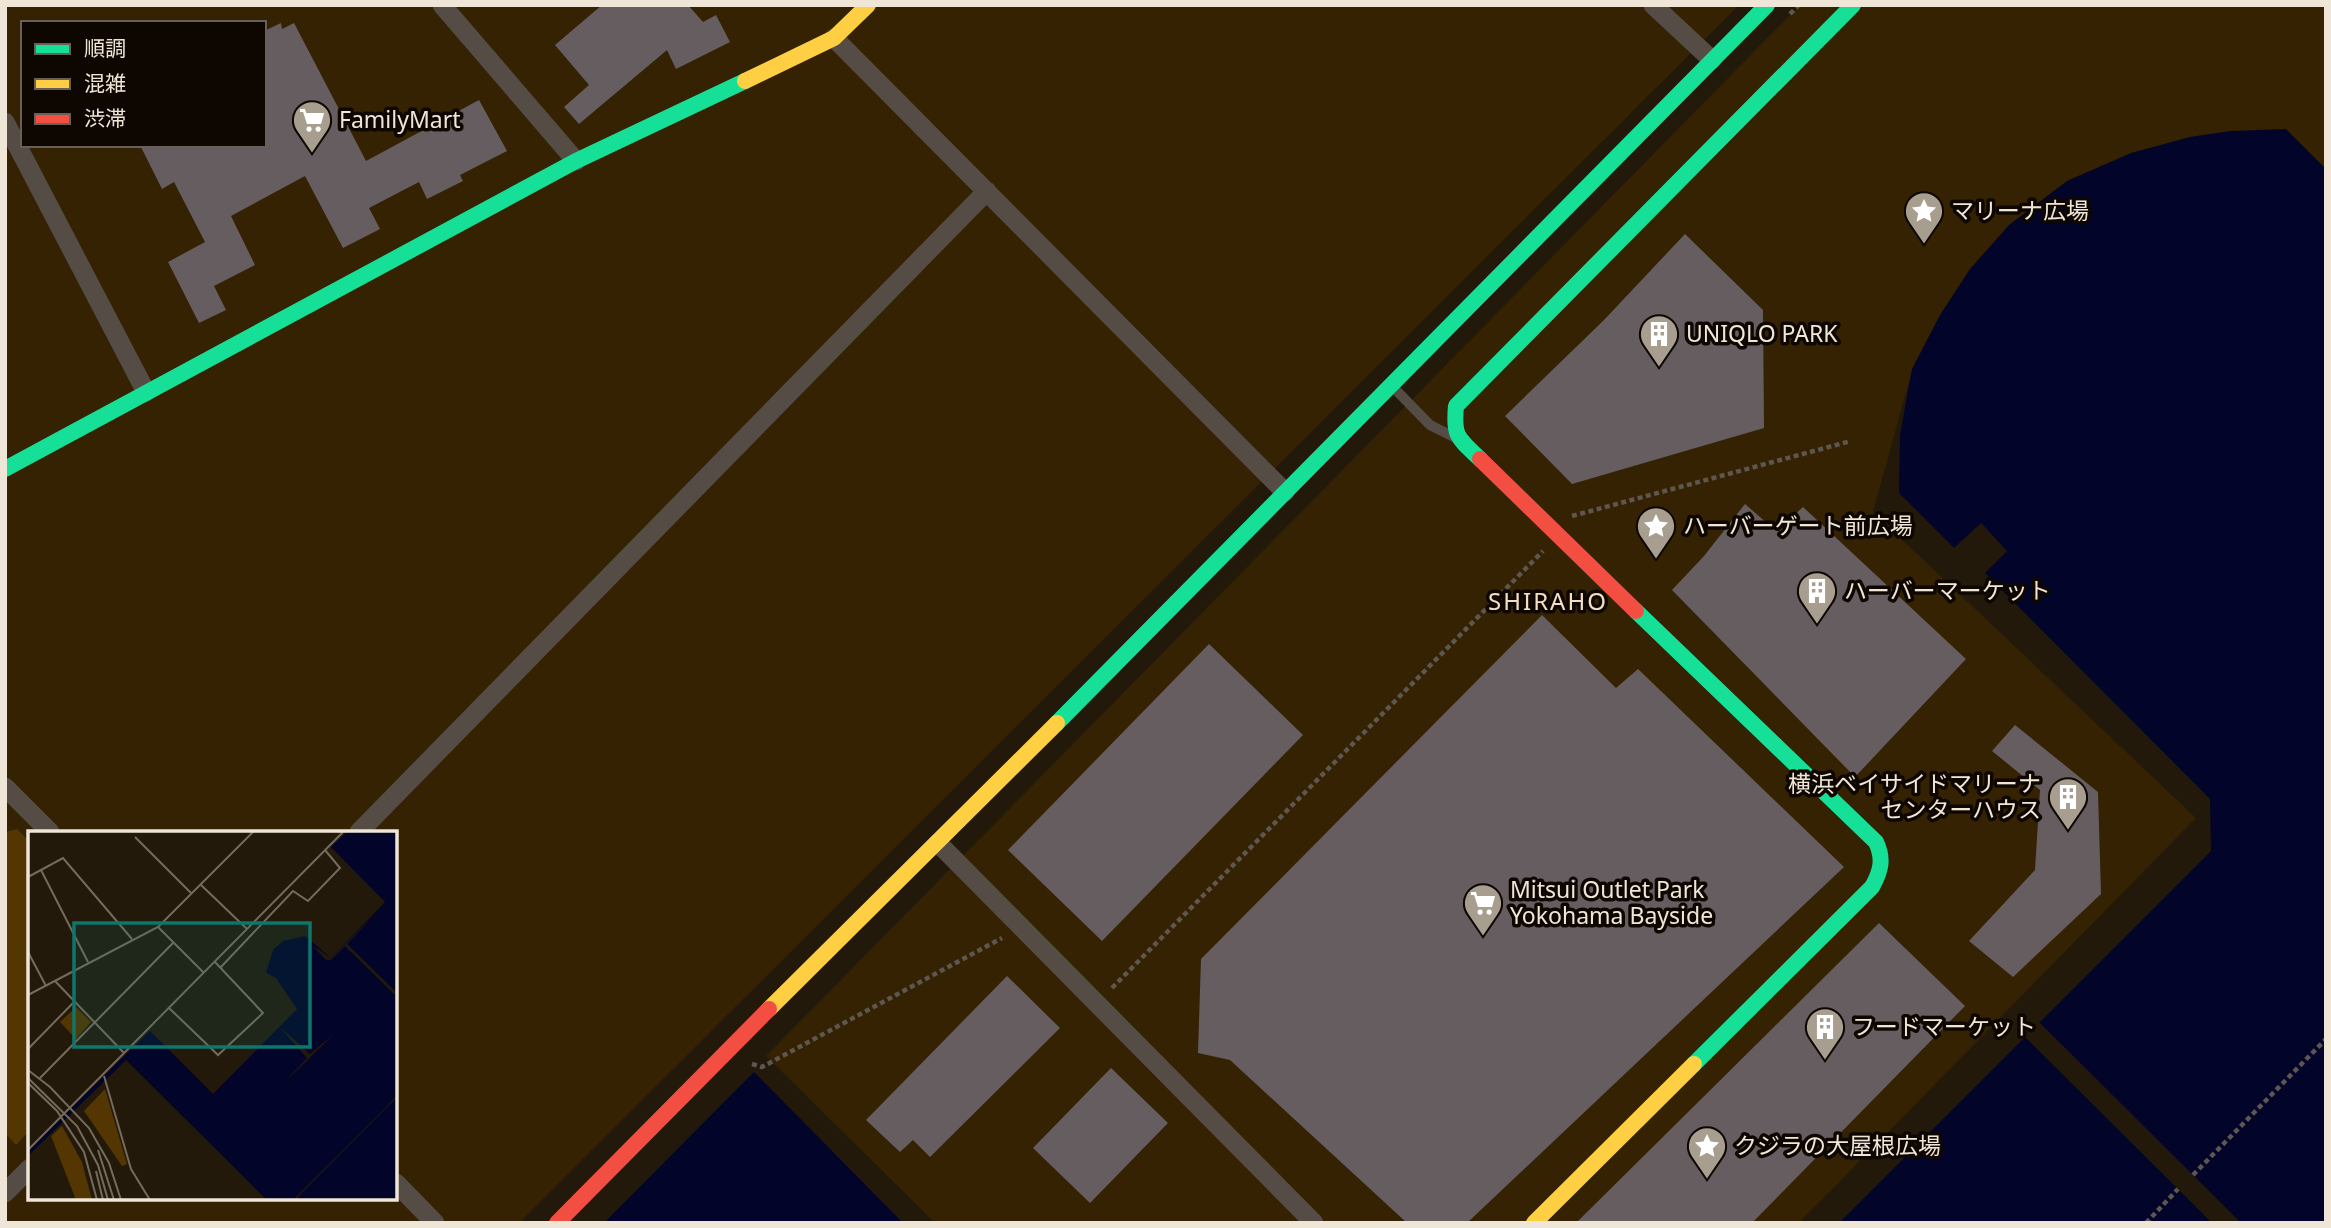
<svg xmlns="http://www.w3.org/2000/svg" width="2331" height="1228" viewBox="0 0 2331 1228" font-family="'Noto Sans','Noto Sans JP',sans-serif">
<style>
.built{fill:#342202;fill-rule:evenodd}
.green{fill:#533601}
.water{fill:#030429}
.pier{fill:#22190b}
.building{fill:#665d61}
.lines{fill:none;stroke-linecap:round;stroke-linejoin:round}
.path{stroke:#5e5750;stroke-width:4.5;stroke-dasharray:5 3.5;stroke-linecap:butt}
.lane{stroke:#544c45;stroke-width:10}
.street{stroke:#544c45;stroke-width:19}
.fast{stroke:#16e098;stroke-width:16}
.slow{stroke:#ffcf43;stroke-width:16}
.jam{stroke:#f24e42;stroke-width:16}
.labels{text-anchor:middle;stroke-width:7;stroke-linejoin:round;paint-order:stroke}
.poi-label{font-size:23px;fill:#f0e6d7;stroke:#0e0701;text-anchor:start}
.neighbourhood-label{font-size:24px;letter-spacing:2px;fill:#f4dec0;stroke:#0e0701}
.inset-road{fill:none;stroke:#746b5d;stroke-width:2}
.view{fill:#0f766e;fill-opacity:0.15;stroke:#0f766e;stroke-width:3.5}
.inset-edge{fill:none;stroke:#f0e6d7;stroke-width:3.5}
</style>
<rect width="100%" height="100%" fill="#22190b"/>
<g class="built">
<path d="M 5,5 L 1739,5 L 519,1223 L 5,1223 ZM 23,23 L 264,23 L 264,145 L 23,145 ZM 30,832 L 396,832 L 396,1198 L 30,1198 Z"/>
<path d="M 1800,5 L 2326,5 L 2326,173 L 1911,374 L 1873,512 L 2196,818 L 1799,1223 L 935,1223 L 766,1056 Z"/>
</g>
<path class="green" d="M 17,829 L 30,842 L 30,1130 L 16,1145 L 5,1133 L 5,832 Z"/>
<g class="water">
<path d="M 2286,129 L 2326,169 L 2326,1223 L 1839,1223 L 2211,851 L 2210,799 L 1985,573 L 2007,551 L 1981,523 L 1954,548 L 1899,493 L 1900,435 L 1912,369 L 1940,315 L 1970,269 L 2009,225 L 2067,181 L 2131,153 L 2190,137 L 2230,131 Z"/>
<path d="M 754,1072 L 903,1223 L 604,1223 Z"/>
</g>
<path class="pier" d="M 2036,1019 L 2193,1175 L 2241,1223 L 2212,1223 L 2178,1189 L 2022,1034 Z"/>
<g class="building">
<path d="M 602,5 L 688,5 L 703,22 L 716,15 L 730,42 L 676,69 L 667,50 L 579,124 L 564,107 L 589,85 L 555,45 Z"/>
<path d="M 281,23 L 282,29 L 294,23 L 366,161 L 479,100 L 507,151 L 460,175 L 463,181 L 427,199 L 419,182 L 369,208 L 380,229 L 343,248 L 305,176 L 231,216 L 255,265 L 214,286 L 226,310 L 199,323 L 168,262 L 205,242 L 174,182 L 162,189 L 140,145 L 264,145 L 264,31 Z"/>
<path d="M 1685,234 L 1763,310 L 1764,428 L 1572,484 L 1505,416 L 1604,320 Z"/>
<path d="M 1745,504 L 1776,531 L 1803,507 L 1966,659 L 1855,777 L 1672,590 L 1704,556 Z"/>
<path d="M 1542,615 L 1616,688 L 1638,669 L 1844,867 L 1467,1223 L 1407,1223 L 1230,1060 L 1198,1053 L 1201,959 Z"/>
<path d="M 1209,644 L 1303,735 L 1102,941 L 1008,850 Z"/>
<path d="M 2015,725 L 2098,792 L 2101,894 L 2013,977 L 1969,941 L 2035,870 L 2040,790 L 1992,751 Z"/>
<path d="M 1879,923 L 1965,1006 L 1752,1223 L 1576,1223 Z"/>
<path d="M 1007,976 L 1060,1028 L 930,1157 L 913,1140 L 900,1152 L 866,1120 Z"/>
<path d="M 1111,1068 L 1168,1123 L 1090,1203 L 1033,1148 Z"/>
</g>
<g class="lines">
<g class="path">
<path d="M 1790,14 L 1799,5"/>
<path d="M 1572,516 L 1851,441"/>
<path d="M 1112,988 L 1543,551"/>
<path d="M 752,1064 L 762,1067 L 1002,938"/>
<path d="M 2193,1175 L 2326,1039"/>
<path d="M 2146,1223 L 2178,1189"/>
</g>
<path class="lane" d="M 1393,387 L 1430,425 L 1454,437"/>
<g class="street">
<path d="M 442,5 L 576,161"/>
<path d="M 1653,5 L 1712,60"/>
<path d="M 834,38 L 1285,492"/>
<path d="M 5,122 L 146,392"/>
<path d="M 5,787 L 50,832"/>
<path d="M 359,832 L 987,191"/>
<path d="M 938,843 L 1314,1223"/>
<path d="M 396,1183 L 435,1223"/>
<path d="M 5,1193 L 30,1168"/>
</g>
<g class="fast">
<path d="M 1480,459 C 1458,438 1453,437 1456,406 L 1853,5"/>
<path d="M 5,469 L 576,161 L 745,81"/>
<path d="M 1636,611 L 1876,842 C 1884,859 1881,871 1872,887 L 1694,1064"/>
<path d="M 1057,723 L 1767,5"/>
</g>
<g class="slow">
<path d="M 745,81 L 834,38 L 868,5"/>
<path d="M 769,1009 L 1057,723"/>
<path d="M 1534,1223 L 1694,1064"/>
</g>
<g class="jam">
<path d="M 1480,459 L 1636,611"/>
<path d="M 557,1223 L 769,1009"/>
</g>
</g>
<defs>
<g id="supermarket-pin" transform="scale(2.0125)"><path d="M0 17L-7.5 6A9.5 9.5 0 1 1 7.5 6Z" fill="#a89e90" stroke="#0e0701"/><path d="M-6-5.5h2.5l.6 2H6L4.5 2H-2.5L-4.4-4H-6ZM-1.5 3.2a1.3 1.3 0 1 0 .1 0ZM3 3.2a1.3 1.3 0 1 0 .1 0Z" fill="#fff"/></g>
<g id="sight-pin" transform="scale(2.0125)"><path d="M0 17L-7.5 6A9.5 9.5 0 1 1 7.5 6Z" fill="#a89e90" stroke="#0e0701"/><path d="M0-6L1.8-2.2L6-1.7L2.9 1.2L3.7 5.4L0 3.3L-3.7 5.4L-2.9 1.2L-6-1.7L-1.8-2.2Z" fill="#fff"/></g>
<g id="building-pin" transform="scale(2.0125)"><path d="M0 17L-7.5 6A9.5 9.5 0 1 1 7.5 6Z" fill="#a89e90" stroke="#0e0701"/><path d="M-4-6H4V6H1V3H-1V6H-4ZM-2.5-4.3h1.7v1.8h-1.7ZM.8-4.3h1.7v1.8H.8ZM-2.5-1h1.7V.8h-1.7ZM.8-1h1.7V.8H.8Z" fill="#fff"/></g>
</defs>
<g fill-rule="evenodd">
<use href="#supermarket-pin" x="312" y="120"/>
<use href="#sight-pin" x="1924" y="211"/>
<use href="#building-pin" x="1659" y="334"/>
<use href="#sight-pin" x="1656" y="526"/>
<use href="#building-pin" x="1817" y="591"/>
<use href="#building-pin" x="2068" y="797"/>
<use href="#supermarket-pin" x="1483" y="903"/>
<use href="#building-pin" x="1825" y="1027"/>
<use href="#sight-pin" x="1707" y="1146"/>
</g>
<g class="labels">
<g class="poi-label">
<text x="339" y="128">FamilyMart</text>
<text x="1951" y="219">マリーナ広場</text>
<text x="1686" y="342">UNIQLO PARK</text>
<text x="1683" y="534">ハーバーゲート前広場</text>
<text x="1844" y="599">ハーバーマーケット</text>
<text x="2041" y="792" text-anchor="end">横浜ベイサイドマリーナ<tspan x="2041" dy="26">センターハウス</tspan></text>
<text x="1510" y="898">Mitsui Outlet Park<tspan x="1510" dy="26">Yokohama Bayside</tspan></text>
<text x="1852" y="1035">フードマーケット</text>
<text x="1734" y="1154">クジラの大屋根広場</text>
</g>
<g class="neighbourhood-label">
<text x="1548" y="610">SHIRAHO</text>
</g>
</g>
<g transform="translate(28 831)">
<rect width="369" height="369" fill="#22190b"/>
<path d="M 48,176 L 63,191 L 48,208 L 32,191 ZM 77,258 L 99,333 L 94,335 L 56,280 ZM 34,295 L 54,331 L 64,369 L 48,369 L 23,305 Z" fill="#533601"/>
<path d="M 319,1 L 369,1 L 369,264 L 356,278 L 265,369 L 239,369 L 98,229 L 0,325 L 0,319 L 122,200 L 185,263 L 269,178 L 248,147 L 238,142 L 245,119 L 255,110 L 277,105 L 303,127 L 357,71 L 303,16 ZM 369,266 L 369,369 L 271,369 L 270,366 Z" fill="#030429"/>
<path d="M 351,79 L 319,113 L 368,161 L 369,166 L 317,115 L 303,129 L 298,129 L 284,114 L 303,127 ZM 251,195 L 282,223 L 307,202 L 257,251 L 279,227 Z" fill="#22190b"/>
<path class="inset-road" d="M 107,6 L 164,63M 13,39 L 60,131M 0,46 L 35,27 L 104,108M 173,54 L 219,98M 130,96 L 176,142M 0,121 L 18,155M 193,136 L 265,60 L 280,70 L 312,37 L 297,19M 27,150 L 96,222M 0,164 L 130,96 L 225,1M 141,177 L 190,224 L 235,182 L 187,131M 0,218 L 46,171M 0,239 L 22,256 L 61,297 L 81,332 L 93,369M 76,245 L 103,338 L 122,369M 0,247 L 49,295 L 70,334 L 80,369M 12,247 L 146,111M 0,252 L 29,280 L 56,321 L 69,369M 0,319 L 315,1M 70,319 L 86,369M 68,340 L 75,369"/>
<path class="view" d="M 46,92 L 282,92 L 282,216 L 46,216 Z"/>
<rect width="369" height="369" class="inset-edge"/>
</g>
<rect width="2331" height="1228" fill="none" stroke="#f0e6d7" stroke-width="14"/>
<rect x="21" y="21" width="245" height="126" fill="#0e0701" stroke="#686057" stroke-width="2"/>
<rect x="35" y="44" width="35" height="10" fill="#16e098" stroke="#686057" stroke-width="2"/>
<text x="84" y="56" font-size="21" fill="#f0e6d7">順調</text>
<rect x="35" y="79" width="35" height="10" fill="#ffcf43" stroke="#686057" stroke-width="2"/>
<text x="84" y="91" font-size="21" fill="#f0e6d7">混雑</text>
<rect x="35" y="114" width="35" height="10" fill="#f24e42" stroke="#686057" stroke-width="2"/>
<text x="84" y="126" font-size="21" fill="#f0e6d7">渋滞</text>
</svg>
